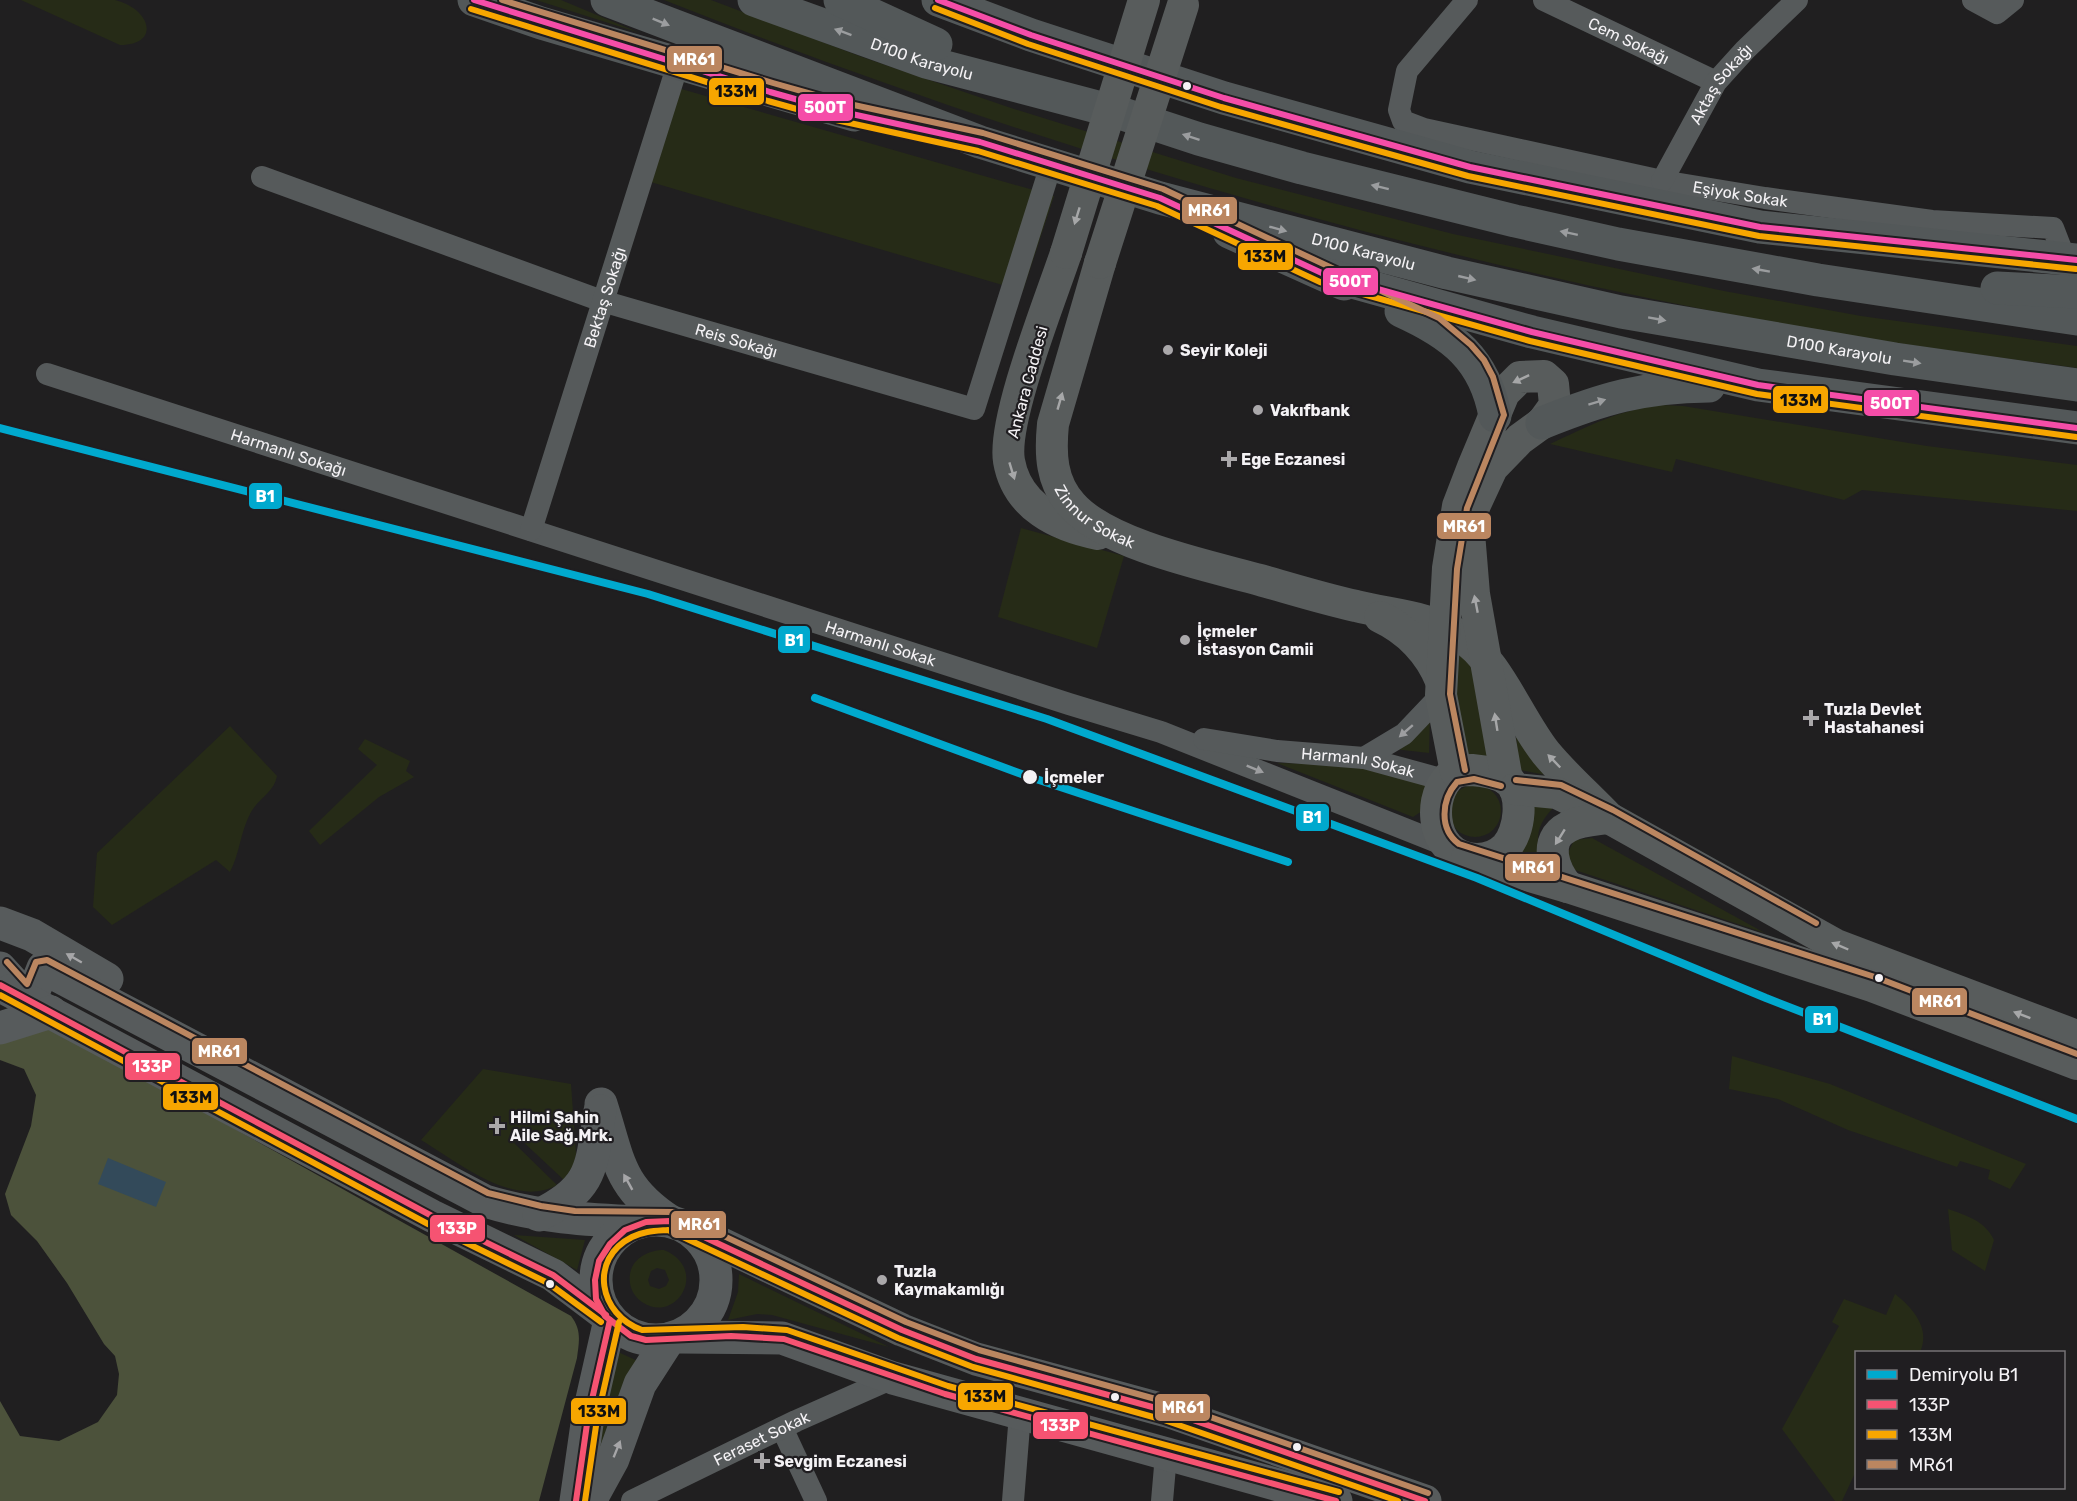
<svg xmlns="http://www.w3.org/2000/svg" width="2077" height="1501" viewBox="0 0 2077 1501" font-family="Rubik,sans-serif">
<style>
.green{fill:#262b17;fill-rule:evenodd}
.forest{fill:#4c523b}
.water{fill:#334a5a}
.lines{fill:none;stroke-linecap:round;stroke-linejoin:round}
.street{stroke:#565a5b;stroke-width:22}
.secondary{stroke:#585c5c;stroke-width:32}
.primary{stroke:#575b5c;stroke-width:33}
.highway{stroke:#535859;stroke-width:33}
.secondary-bridge{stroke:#585c5c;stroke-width:32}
.bus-1-casing{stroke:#201e21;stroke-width:10}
.bus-2-casing{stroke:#201e21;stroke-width:10}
.bus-3-casing{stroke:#201e21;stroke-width:10}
.bus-4-casing{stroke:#201e21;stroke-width:10}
.bus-1{stroke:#f65372;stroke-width:6}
.bus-2{stroke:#f7a600;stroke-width:6}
.bus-3{stroke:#bb8660;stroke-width:6}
.bus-4{stroke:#f54da8;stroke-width:6}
.rail-1-casing{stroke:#201e21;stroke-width:12}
.rail-1{stroke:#00a9ce;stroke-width:8}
.oneway{fill:#9b9d9f}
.oneway2{fill:#a6a7a8}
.oneway3{fill:#9d9ea0}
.oneway4{fill:#a6a6a8}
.bus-dot{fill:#f4f2f5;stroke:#201e21;stroke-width:2}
.poi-dot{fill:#aaa8aa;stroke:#201e21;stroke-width:2}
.labels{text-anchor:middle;stroke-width:4.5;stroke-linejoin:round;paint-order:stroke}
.street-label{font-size:16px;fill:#f4f2f5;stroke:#201e21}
.poi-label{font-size:16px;font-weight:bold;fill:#f4f2f5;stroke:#201e21;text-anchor:start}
.stop-label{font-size:16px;font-weight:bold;fill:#f4f2f5;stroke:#201e21;text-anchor:start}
.line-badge{stroke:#201e21;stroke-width:2}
.badge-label{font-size:16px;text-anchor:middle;font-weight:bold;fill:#fff}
.pale-badge-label{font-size:16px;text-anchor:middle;font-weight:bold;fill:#111}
</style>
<rect width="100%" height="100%" fill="#201f20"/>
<g class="green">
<path d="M 21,0 C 44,0 96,0 115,0 C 151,9 161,45 120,45 Z"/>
<path d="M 536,0 L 561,0 L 640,33 Z"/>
<path d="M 664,0 L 711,0 L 862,57 L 1011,108 L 1236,178 L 1453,234 L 1724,291 L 1861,316 L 2077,346 L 2077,368 C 1990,356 1902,345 1815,330 C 1421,261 1035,147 664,0 Z"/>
<path d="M 664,84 L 1054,196 L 1023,291 L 637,178 Z"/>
<path d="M 1662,405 L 1683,406 L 1927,446 L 2077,465 L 2077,511 L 1862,490 L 1844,500 L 1676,459 L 1672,472 L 1550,444 C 1587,427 1620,409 1662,405 Z"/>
<path d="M 1021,528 L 1124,556 L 1097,648 L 998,617 Z"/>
<path d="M 1453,642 L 1477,670 L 1489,761 L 1448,752 Z"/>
<path d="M 1430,714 L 1429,753 L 1394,749 Z"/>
<path d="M 230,726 L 277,776 C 274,793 258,798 250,814 C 240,833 240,853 230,872 L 216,860 L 112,925 L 93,907 L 97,853 Z"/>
<path d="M 1515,730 L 1556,777 L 1520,770 Z"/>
<path d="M 365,739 L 410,761 L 406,771 L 414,777 L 379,797 L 320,845 L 309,831 L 377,765 L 358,749 Z"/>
<path d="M 1277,763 L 1349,765 L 1428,785 L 1425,809 L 1413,817 Z"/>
<circle cx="1475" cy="811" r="26"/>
<path d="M 1532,796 L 1555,806 C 1536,825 1536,836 1540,862 L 1518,853 Z"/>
<path d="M 1592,838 L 1765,933 L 1575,870 L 1567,855 L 1574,840 Z"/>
<path d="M 1732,1056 L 1830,1084 L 2026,1164 L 2010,1189 L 1988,1179 L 1990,1170 L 1960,1161 L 1957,1167 L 1848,1130 L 1778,1099 L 1729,1089 Z"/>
<path d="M 483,1069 L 571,1084 L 576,1154 L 574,1164 L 564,1180 L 519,1138 L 514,1143 L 557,1185 C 514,1209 458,1162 421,1140 Z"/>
<path d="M 1948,1209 C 1968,1216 1985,1221 1994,1240 L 1985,1271 L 1952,1250 Z"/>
<path d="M 514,1235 L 585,1240 L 577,1270 Z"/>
<path d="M 664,1250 C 710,1269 676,1325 642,1302 C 636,1298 631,1291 630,1283 C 627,1262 645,1250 664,1250 ZM 657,1268 L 665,1270 L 669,1280 L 666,1286 L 659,1289 L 650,1286 L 648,1280 L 651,1271 Z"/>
<path d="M 739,1274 L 889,1347 L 772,1315 L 757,1314 L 728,1320 L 738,1292 Z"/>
<path d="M 1895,1294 C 1913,1308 1931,1329 1920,1352 L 1856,1352 L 1856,1471 L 1842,1501 L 1835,1501 L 1782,1429 L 1839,1326 L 1832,1322 L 1844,1299 L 1886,1315 Z"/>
<path d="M 618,1352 L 640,1362 L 601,1452 L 593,1456 Z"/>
</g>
<path class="forest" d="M 44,1028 L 73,1039 L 571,1316 C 582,1330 579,1342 577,1358 L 539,1501 L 0,1501 L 0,1401 L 20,1436 L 59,1441 L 98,1422 L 117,1395 L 119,1374 L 115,1356 L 104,1344 L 67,1283 L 37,1241 L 11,1215 L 5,1194 L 31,1126 L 36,1095 L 24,1069 L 0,1060 L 0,1044 Z"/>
<path class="water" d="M 108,1158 L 166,1182 L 156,1207 L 98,1184 Z"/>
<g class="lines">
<g class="street">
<path id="s1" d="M 1467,0 L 1407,71 L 1399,110 L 1403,121 L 1424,129 L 1662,181 L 1765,198 L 1932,221 L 2053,228 L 2065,259"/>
<path id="s2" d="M 1544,0 L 1716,82"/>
<path d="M 1973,0 L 1997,13 L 2013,0"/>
<path id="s3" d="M 262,177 L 602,301 L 974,409 L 1051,165"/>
<path id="s4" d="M 1662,181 L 1716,82 L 1745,50 L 1797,0"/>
<path id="s5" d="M 47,374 L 1069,704 L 1161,732 L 1445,845"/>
<path id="s6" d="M 531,530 L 678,64"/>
<path id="s7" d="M 1204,739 L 1277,751 L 1364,758 L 1448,781"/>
<path d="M 1364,758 L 1404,734 L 1441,695"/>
<path d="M 782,1428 L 816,1501"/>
<path id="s8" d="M 632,1501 L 796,1421 L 893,1378"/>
<path d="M 1013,1501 L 1020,1414"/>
<path d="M 1162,1501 L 1166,1455"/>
</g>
<g class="secondary">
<path d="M 1066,253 C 1051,298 1002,420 1009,461 C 1017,507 1058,526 1098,534"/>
<path id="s9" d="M 1100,263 L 1053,424 C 1050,454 1051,482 1072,505 C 1107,545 1209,566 1260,580 C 1292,589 1324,599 1356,606 C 1391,615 1429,616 1460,636 C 1498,660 1518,718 1546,753 C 1565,776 1588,796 1609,818"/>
<path d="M 1380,617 C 1408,630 1430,653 1441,681"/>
<path d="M 1472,770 C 1483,771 1497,773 1507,779 C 1525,793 1520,832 1506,847 C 1499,854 1488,859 1477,859 C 1425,858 1427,783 1458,771 C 1462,770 1467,770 1472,770 Z"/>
<path d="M 1456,772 L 1441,695 L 1448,568 L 1458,506 L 1473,467 L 1504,393 L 1520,377 L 1544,376 L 1553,384 L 1555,405 L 1542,423 L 1520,439 L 1492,468 L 1473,509 L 1469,533 L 1474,594 L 1507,780"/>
<path d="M 1515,789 L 1557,793 L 1609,818 L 1836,945 L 2077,1036"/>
<path d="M 1467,858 L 1568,887 L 1872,986 L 2077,1064"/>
<path d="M 1568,887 C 1554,870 1542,840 1568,827 C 1580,820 1596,820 1609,818"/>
</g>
<g class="primary">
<path d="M 0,923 L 32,935 L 107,979"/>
<path d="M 0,968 L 30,1001 L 43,968 L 485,1201 C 537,1217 587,1220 641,1222"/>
<path d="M 10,991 L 432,1216 L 553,1275 L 606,1315"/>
<path d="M 0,1028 L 51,1012"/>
<path d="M 601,1104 C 619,1160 618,1187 670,1221"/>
<path d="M 539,1215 C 594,1188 591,1167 600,1111"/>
<circle cx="656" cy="1280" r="60"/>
<path d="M 684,1226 L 902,1330 L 976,1359 L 1167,1411 L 1425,1501"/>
<path d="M 679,1337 L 782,1338 L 893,1378 L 1336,1501"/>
<path d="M 576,1501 L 588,1417 L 610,1320"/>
<path d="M 590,1501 L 613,1459 L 640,1384 L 669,1339"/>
</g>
<g class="highway">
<path d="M 474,0 L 541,23 L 854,115"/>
<path id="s10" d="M 607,0 L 980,142 L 1160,198 L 1447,273 L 1621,312 L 1895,359 L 2077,385"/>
<path id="s11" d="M 754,0 L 926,62 L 1120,113 L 1199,139 L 1302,168 L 1515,221 L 1618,244 L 1818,280 L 2077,319"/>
<path d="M 840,0 L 936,44"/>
<path d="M 938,0 L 1031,35 L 1224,98 L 1470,167 L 1760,227 L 2077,260"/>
<path d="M 1229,232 L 1344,284"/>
<path d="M 1324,274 L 1532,332 L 1758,385 L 2077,428"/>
<path d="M 1997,288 L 2077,292"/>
<path d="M 1401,311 C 1452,334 1485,359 1495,416"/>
<path d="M 1542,423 C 1604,398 1642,387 1709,386"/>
</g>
<g class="secondary-bridge">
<path d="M 1066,253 L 1144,0"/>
<path d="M 1100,263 L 1183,5"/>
</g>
<g class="bus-1-casing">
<g id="bus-1">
<path d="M 0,985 L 432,1216 L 553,1275 L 606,1315"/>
<path d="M 576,1501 L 588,1417 L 610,1320"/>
<path d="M 1336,1501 L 945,1394 L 784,1339 L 731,1336 L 646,1340 L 631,1336 L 605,1316 L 596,1299 L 595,1280 L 599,1261 L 610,1244 L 625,1230 L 646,1222 L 670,1221 L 902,1330 L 976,1359 L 1167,1411 L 1425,1501"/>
</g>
</g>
<g class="bus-2-casing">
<g id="bus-2">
<path d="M 935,8 L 1028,44 L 1221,107 L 1468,176 L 1759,236 L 2076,269"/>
<path d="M 471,9 L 768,101 L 836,120 L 978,151 L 1157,206 L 1320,282 L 1530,341 L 1757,394 L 2076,437"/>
<path d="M 0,995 L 428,1224 L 548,1283 L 601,1322"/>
<path d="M 1339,1492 L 948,1386 L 787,1330 L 743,1327 L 642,1330 C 599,1315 588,1259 632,1237 C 644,1231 655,1231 668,1230 L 898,1338 L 973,1367 L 1164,1420 L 1398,1501"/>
<path d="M 585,1501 L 597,1419 L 619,1322"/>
</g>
</g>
<g class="bus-3-casing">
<g id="bus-3">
<path d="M 502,0 L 773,83 L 840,102 L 983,133 L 1163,189 L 1439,318 L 1471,345 L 1484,360 L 1493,377 L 1504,415 L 1467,508 L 1457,569 L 1450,694 L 1465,770"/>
<path d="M 1516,780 L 1561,785 L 1613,810 L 1816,923"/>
<path d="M 1501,786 L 1474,779 L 1457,782 C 1441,800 1439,829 1459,844 L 1875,977 L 2077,1054"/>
<path d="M 7,962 L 27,984 L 36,962 L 47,960 L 488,1193 L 541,1206 L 575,1211 L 673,1212 L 906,1322 L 979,1350 L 1170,1403 L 1428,1493"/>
</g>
</g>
<g class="bus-4-casing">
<g id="bus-4">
<path d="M 474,0 L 770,92 L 838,111 L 980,142 L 1160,198 L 1324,274 L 1532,332 L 1758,385 L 2077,428"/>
<path d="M 938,0 L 1031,35 L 1224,98 L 1470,167 L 1760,227 L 2077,260"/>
</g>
</g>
<use href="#bus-1" class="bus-1"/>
<use href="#bus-2" class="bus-2"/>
<use href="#bus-3" class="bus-3"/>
<use href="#bus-4" class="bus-4"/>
<g class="rail-1-casing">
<g id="rail-1">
<path d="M 0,428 L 648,594 L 1047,719 L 1477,878 L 1766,998 L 2077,1119"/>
<path d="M 815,698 L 1027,776 L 1288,862"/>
</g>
</g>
<use href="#rail-1" class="rail-1"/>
</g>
<defs><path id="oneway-solid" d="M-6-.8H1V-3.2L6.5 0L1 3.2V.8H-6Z" transform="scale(1.5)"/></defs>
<g class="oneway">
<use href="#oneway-solid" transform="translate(661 22) rotate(22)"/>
<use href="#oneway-solid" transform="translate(843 32) rotate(-160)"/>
<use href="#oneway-solid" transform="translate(1191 137) rotate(-162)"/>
<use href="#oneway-solid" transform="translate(1380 187) rotate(-166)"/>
<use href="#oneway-solid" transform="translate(1278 229) rotate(15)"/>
<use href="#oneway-solid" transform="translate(1569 233) rotate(-168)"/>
<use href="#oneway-solid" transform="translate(1761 270) rotate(-170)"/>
<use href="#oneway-solid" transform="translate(1467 278) rotate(13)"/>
<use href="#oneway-solid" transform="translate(1657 319) rotate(10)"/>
<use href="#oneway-solid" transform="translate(1912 362) rotate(9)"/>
<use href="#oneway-solid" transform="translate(1597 402) rotate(-17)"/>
</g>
<g class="oneway2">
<use href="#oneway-solid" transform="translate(1077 216) rotate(107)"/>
<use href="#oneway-solid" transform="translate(1521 379) rotate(155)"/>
<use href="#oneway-solid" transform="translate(1060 401) rotate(-74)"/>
<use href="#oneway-solid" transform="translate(1012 471) rotate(73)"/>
<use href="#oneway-solid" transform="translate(1476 604) rotate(-101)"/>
<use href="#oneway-solid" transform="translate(1496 722) rotate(-99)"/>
<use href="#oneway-solid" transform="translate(1554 761) rotate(-134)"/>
<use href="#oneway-solid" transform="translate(1560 837) rotate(122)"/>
<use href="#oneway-solid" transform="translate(1840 946) rotate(-157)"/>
<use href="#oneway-solid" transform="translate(2022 1015) rotate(-159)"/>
</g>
<g class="oneway3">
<use href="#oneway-solid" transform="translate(1406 731) rotate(139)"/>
<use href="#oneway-solid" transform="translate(1255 769) rotate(22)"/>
</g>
<g class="oneway4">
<use href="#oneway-solid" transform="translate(74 958) rotate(-150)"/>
<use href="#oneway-solid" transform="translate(628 1182) rotate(-119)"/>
<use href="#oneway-solid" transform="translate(617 1449) rotate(-68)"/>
</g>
<g class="bus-dot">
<circle cx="1187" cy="86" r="5"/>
<circle cx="1030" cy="777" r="8"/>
<circle cx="1879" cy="978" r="5"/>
<circle cx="550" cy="1284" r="5"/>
<circle cx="1115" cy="1397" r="5"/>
<circle cx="1297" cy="1447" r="5"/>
</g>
<g class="poi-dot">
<circle cx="1168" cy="350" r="6"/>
<circle cx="1258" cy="410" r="6"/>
<path d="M1226 450h6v6h6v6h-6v6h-6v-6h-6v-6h6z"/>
<circle cx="1185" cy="640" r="6"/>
<path d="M1808 709h6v6h6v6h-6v6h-6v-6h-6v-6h6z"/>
<path d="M494 1117h6v6h6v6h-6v6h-6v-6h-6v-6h6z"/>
<circle cx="882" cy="1280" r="6"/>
<path d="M759 1452h6v6h6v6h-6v6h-6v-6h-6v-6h6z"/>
</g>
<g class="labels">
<g class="street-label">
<text dy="6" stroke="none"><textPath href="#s2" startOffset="94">Cem Sokağı</textPath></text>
<text dy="6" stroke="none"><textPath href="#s11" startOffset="178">D100 Karayolu</textPath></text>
<text dy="6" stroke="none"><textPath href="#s4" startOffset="114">Aktaş Sokağı</textPath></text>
<text dy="6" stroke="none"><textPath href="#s1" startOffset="490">Eşiyok Sokak</textPath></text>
<text dy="6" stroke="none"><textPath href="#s10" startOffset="798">D100 Karayolu</textPath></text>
<text dy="6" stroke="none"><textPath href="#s6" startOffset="244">Bektaş Sokağı</textPath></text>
<text dy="6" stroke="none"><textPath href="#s3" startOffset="502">Reis Sokağı</textPath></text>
<text dy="6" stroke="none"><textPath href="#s10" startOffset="1284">D100 Karayolu</textPath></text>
<text transform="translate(1027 382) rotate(-75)" y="6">Ankara Caddesi</text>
<text dy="6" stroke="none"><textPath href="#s5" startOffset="254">Harmanlı Sokağı</textPath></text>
<text dy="6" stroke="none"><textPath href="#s9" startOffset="279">Zinnur Sokak</textPath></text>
<text dy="6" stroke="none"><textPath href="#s5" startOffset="876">Harmanlı Sokak</textPath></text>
<text dy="6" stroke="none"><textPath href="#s7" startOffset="156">Harmanlı Sokak</textPath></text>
<text dy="6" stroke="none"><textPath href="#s8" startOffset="144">Feraset Sokak</textPath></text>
</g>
<g class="poi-label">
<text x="1180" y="356">Seyir Koleji</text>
<text x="1270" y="416">Vakıfbank</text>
<text x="1241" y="465">Ege Eczanesi</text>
<text x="1197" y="637">İçmeler<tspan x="1197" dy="18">İstasyon Camii</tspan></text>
<text x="1824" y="715">Tuzla Devlet<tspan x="1824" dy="18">Hastahanesi</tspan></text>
<text x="510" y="1123">Hilmi Şahin<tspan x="510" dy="18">Aile Sağ.Mrk.</tspan></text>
<text x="894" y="1277">Tuzla<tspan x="894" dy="18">Kaymakamlığı</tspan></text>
<text x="774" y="1467">Sevgim Eczanesi</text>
</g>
<g class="stop-label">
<text x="1044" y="783">İçmeler</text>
</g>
</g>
<g class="line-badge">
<rect x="666" y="45" width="57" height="28" rx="6" fill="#bb8660"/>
<rect x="708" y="77" width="57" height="29" rx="6" fill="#f7a600"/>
<rect x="797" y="93" width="57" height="29" rx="6" fill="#f54da8"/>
<rect x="1181" y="196" width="57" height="29" rx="6" fill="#bb8660"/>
<rect x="1237" y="242" width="57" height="29" rx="6" fill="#f7a600"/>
<rect x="1322" y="267" width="57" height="29" rx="6" fill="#f54da8"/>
<rect x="1772" y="385" width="57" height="29" rx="6" fill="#f7a600"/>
<rect x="1863" y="389" width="57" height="28" rx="6" fill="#f54da8"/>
<rect x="248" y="482" width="35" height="28" rx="6" fill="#00a9ce"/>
<rect x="1436" y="512" width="56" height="28" rx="6" fill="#bb8660"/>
<rect x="777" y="625" width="34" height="29" rx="6" fill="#00a9ce"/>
<rect x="1295" y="803" width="35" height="29" rx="6" fill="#00a9ce"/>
<rect x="1504" y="853" width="57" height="29" rx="6" fill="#bb8660"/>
<rect x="1911" y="987" width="57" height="29" rx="6" fill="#bb8660"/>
<rect x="1804" y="1005" width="35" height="29" rx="6" fill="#00a9ce"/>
<rect x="191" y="1037" width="57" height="28" rx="6" fill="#bb8660"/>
<rect x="124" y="1052" width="57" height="29" rx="6" fill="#f65372"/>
<rect x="162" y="1083" width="57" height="28" rx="6" fill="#f7a600"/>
<rect x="670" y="1210" width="57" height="29" rx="6" fill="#bb8660"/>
<rect x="429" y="1214" width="57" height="29" rx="6" fill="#f65372"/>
<rect x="957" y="1382" width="57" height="29" rx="6" fill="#f7a600"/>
<rect x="1154" y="1393" width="57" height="29" rx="6" fill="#bb8660"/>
<rect x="570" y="1397" width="57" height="28" rx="6" fill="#f7a600"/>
<rect x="1032" y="1411" width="57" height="29" rx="6" fill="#f65372"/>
</g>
<g class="badge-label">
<text x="694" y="65">MR61</text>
<text x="825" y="113">500T</text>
<text x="1209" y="216">MR61</text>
<text x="1350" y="287">500T</text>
<text x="1891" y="409">500T</text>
<text x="265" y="502">B1</text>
<text x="1464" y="532">MR61</text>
<text x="794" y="646">B1</text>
<text x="1312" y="823">B1</text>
<text x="1533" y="873">MR61</text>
<text x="1940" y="1007">MR61</text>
<text x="1822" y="1025">B1</text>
<text x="219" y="1057">MR61</text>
<text x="152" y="1072">133P</text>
<text x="699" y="1230">MR61</text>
<text x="457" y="1234">133P</text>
<text x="1183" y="1413">MR61</text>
<text x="1060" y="1431">133P</text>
</g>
<g class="pale-badge-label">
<text x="736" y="97">133M</text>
<text x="1265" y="262">133M</text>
<text x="1801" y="406">133M</text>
<text x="191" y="1103">133M</text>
<text x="985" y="1402">133M</text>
<text x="599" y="1417">133M</text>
</g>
<rect x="1855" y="1351" width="210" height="138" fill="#201e21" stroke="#757376" stroke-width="1.5"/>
<rect x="1867" y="1370" width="30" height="9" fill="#00a9ce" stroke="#757376" stroke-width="1.5"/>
<text x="1909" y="1381" font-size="18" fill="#f4f2f5">Demiryolu B1</text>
<rect x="1867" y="1400" width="30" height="9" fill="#f65372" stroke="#757376" stroke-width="1.5"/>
<text x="1909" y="1411" font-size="18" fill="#f4f2f5">133P</text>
<rect x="1867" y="1430" width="30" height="9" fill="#f7a600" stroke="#757376" stroke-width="1.5"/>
<text x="1909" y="1441" font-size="18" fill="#f4f2f5">133M</text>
<rect x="1867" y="1460" width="30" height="9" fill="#bb8660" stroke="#757376" stroke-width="1.5"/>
<text x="1909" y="1471" font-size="18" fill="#f4f2f5">MR61</text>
</svg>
